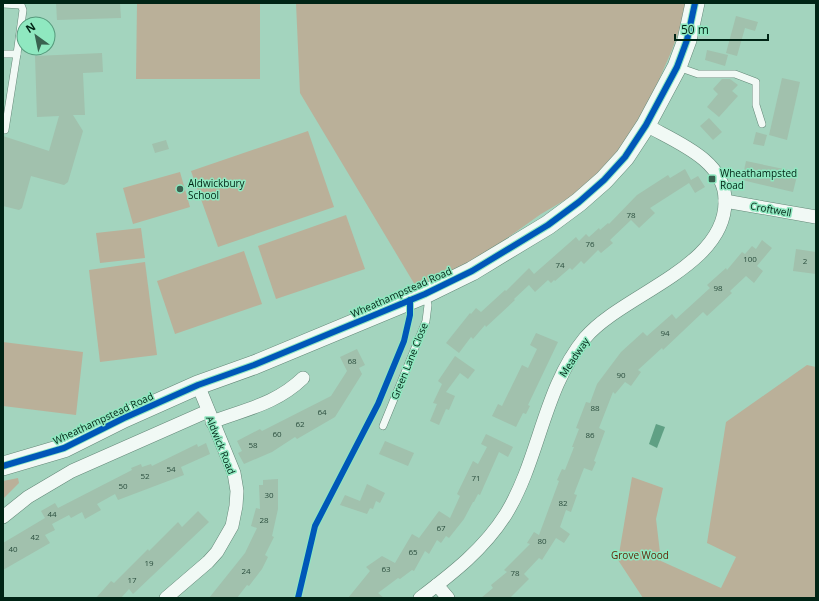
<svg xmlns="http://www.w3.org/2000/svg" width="819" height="601" viewBox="0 0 819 601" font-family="'Open Sans',sans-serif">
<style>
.green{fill:#bab099}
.water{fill:#5fa084}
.building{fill:#a1c1ad}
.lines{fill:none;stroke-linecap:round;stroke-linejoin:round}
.lane-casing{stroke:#648878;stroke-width:8}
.street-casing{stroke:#648878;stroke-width:14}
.secondary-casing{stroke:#648878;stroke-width:20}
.path{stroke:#bcccc5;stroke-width:2;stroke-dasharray:3 2;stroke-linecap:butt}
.lane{stroke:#f1f9f5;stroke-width:7}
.street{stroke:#f1f9f5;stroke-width:13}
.secondary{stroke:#f1f9f5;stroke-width:19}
.cycleway-casing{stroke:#8fe8c0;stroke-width:8}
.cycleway{stroke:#0057b8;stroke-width:6}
.poi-dot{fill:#396250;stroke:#8fe8c0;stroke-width:1.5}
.labels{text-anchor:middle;stroke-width:3;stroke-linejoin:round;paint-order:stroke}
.number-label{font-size:8px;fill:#294c3c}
.poi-label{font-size:10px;fill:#002415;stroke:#8fe8c0;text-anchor:start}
.street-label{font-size:10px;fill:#002415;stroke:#8fe8c0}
.park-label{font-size:10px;fill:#602609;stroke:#8fe8c0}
</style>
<rect width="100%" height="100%" fill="#a3d4be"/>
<g class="green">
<path d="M 137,3 L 260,3 L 260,79 L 136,79 Z"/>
<path d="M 296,3 L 687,3 L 685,14 L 672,50 L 655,89 L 632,130 L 618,153 L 584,189 L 541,214 L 479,258 L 430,281 L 415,285 L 300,93 Z"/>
<path d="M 308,131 L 334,207 L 218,247 L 191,171 Z"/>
<path d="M 180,172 L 190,207 L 133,224 L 123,188 Z"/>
<path d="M 346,215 L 365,269 L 276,299 L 258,246 Z"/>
<path d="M 141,228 L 145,258 L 100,263 L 96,233 Z"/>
<path d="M 244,251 L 262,304 L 175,334 L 157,281 Z"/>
<path d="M 145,262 L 157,355 L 100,362 L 89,270 Z"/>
<path d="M 3,342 L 83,352 L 76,415 L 3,406 Z"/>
<path d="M 807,365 L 816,367 L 816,598 L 643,598 L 618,560 L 632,477 L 663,488 L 656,519 L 661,561 L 721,588 L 736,557 L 707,543 L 726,422 Z"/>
<path d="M 18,478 L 19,483 L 3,499 L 3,481 Z"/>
</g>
<path class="water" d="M 656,424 L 665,427 L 657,448 L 649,444 Z"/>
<g class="building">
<path d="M 56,3 L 120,3 L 121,18 L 57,20 Z"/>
<path d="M 736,16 L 758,22 L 755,31 L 745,28 L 737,56 L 726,53 Z"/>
<path d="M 707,50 L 728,55 L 725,66 L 705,60 Z"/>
<path d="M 102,53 L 103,72 L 83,73 L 85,115 L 73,115 L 83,131 L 68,182 L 64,185 L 31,176 L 22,208 L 19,210 L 3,206 L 3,136 L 49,151 L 59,116 L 37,117 L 35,56 Z"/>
<path d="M 782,78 L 800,82 L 787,140 L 769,135 Z"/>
<path d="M 722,79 L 730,79 L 738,85 L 732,91 L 738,96 L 719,117 L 707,107 L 718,94 L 713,89 Z"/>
<path d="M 709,118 L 722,132 L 713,140 L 700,126 Z"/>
<path d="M 756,132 L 767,135 L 764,146 L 753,144 Z"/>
<path d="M 166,140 L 169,149 L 155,153 L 152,144 Z"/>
<path d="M 746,161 L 798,172 L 793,192 L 742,180 Z"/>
<path d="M 685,169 L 691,180 L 698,176 L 705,187 L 695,193 L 689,183 L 650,208 L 655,213 L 639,228 L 631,220 L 610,240 L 613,243 L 601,253 L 598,250 L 584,264 L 581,261 L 572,270 L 570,268 L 555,281 L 554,280 L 551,283 L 548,280 L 535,292 L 529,285 L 514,299 L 515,300 L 486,327 L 485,325 L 473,339 L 471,337 L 459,353 L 446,343 L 470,313 L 471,314 L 476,308 L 481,312 L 505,290 L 506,291 L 529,268 L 534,274 L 576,237 L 579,241 L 586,234 L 589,237 L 599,228 L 600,230 L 608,223 L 609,224 L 637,195 L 668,175 L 670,178 Z"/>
<path d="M 762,240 L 772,248 L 757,266 L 763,271 L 754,283 L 746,276 L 730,291 L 732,293 L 707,316 L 703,312 L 663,350 L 662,348 L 638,370 L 641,372 L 631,386 L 625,382 L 615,394 L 613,392 L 599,428 L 605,431 L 594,461 L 596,462 L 592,471 L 584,468 L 574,494 L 577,495 L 571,512 L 566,510 L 560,527 L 570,534 L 564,543 L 556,538 L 542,560 L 539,558 L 524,574 L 529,579 L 510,598 L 481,598 L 493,588 L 491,585 L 507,572 L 504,570 L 530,544 L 527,543 L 534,532 L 539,535 L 559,481 L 557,480 L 562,469 L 565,470 L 574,447 L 572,447 L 579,429 L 576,428 L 586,402 L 590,403 L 597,384 L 621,352 L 643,332 L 647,336 L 672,314 L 676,319 L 710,288 L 707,285 L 726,268 L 727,270 L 742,252 L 745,254 L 752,246 L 756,249 Z"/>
<path d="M 796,249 L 816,252 L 816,274 L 793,271 Z"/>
<path d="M 536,333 L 558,342 L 528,405 L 530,406 L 526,414 L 523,413 L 516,427 L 492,416 L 498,404 L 502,406 L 522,365 L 528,368 L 537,349 L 530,345 Z"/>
<path d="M 357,349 L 365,365 L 359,368 L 362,374 L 335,417 L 297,439 L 295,437 L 272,452 L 244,464 L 238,453 L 242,451 L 237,441 L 260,429 L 262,431 L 331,396 L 347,371 L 340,357 Z"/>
<path d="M 455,356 L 475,370 L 468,379 L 460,373 L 446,392 L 455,396 L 449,410 L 446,409 L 439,425 L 430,421 L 437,404 L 433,403 L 442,384 L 438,381 Z"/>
<path d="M 486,434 L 513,447 L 508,457 L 499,452 L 480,495 L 478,494 L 474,502 L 473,502 L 464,519 L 449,538 L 446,536 L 441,543 L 437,540 L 429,554 L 425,551 L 414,571 L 412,570 L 400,579 L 398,578 L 378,593 L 384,598 L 348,598 L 370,571 L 366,567 L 382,556 L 395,563 L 412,534 L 419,538 L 439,511 L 450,518 L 460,496 L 457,494 L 473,461 L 478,464 L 487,447 L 481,444 Z"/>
<path d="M 385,441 L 414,453 L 408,466 L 379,454 Z"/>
<path d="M 206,443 L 210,454 L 181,467 L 184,475 L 118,500 L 115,494 L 97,504 L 101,510 L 85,519 L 82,512 L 71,518 L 69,515 L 52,524 L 55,530 L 45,535 L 50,543 L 3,570 L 3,543 L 45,518 L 41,511 L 55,503 L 58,508 L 132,470 L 131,468 L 141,464 L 142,467 L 151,464 L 152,466 L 197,444 L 198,447 Z"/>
<path d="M 278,479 L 278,509 L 272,536 L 274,537 L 265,555 L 268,557 L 262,569 L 249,586 L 247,585 L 237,598 L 209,598 L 245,553 L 257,528 L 251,526 L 256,508 L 260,509 L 259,485 L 263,485 L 263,480 Z"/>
<path d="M 367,484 L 385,493 L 380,503 L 376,501 L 373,509 L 370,508 L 367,514 L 340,505 L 345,495 L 360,501 Z"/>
<path d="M 198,511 L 209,522 L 133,594 L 129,589 L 121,598 L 96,598 L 111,581 L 114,583 L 148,549 L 149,551 L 178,522 L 182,527 Z"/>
</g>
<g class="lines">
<g class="lane-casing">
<g id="lane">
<path d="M 3,4 L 21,5 L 23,10 L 17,54"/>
<path d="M 3,54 L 17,54 L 5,130 L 3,130"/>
<path d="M 678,67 L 698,74 L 735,74 L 756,82 L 756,105 L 762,124"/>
<path d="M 383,426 L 426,321 L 428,305 L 425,294"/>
</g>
</g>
<g class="street-casing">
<g id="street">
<path d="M 725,201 L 816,217"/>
<path d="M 212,422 C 246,409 276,404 303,378"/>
<path d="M 3,517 L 28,497 L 72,471 L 208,411"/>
<path d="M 437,585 L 448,598"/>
<path d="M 166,598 L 208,562 L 217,552 L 232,526 L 236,506 L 237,491 L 234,473 L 198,385"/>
<path d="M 420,598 C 453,573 484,549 506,514 C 540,458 543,389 585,338 C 622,294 727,267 725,200 C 725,160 676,142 646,125"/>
</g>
</g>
<g class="secondary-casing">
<path id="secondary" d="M 3,466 L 64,448 L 124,418 L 198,385 L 254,365 L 425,294 L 472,271 L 548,225 L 579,202 L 604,180 L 625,157 L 646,125 L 677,67 L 687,40 L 695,3"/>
</g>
<path class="path" d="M 298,598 L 315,526 L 378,404 L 404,341 L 409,317"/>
<use href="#lane" class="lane"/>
<use href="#street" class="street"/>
<use href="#secondary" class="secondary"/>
<g class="cycleway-casing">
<g id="cycleway">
<path d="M 3,466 L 64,448 L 124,418 L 198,385 L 254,365 L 425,294 L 472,271 L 548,225 L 579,202 L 604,180 L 625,157 L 646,125 L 677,67 L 687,40 L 695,3"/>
<path d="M 298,598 L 315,526 L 378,404 L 404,341 L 410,315 L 410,300"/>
</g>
</g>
<use href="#cycleway" class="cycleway"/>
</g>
<g class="poi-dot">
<rect x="708" y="175" width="8" height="8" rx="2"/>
<circle cx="180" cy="189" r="4"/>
</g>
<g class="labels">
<g class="number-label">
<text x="631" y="218">78</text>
<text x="590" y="247">76</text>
<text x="750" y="262">100</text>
<text x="805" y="264">2</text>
<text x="560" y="268">74</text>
<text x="718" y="291">98</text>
<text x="665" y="336">94</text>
<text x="352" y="364">68</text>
<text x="621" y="378">90</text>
<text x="595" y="411">88</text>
<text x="322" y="415">64</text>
<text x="300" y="427">62</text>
<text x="277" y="437">60</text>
<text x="590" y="438">86</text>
<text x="253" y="448">58</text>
<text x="171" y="472">54</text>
<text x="145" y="479">52</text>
<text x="476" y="481">71</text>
<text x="123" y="489">50</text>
<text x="269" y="498">30</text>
<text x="563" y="506">82</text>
<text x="52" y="517">44</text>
<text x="264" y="523">28</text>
<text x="441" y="531">67</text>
<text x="35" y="540">42</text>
<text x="542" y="544">80</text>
<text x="13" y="552">40</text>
<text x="413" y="555">65</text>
<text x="149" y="566">19</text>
<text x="386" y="572">63</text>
<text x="246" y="574">24</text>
<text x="515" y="576">78</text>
<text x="132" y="583">17</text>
</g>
<g class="poi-label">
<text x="720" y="177">Wheathampsted<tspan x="720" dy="12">Road</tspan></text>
<text x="188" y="187">Aldwickbury<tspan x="188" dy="12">School</tspan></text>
</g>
<g class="street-label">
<text transform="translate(771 209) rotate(10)" y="4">Croftwell</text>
<text transform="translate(401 292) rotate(-24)" y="4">Wheathampstead Road</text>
<text transform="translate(574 357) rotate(-56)" y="4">Meadway</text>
<text transform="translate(409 361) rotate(-68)" y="4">Green Lane Close</text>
<text transform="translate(103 418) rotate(-25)" y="4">Wheathampstead Road</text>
<text transform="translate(221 445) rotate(68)" y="4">Aldwick Road</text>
</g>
<g class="park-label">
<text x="640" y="559">Grove Wood</text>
</g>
</g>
<rect width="819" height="601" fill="none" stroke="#002415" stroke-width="8"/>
<g transform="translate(36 36) rotate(327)"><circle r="19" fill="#8fe8c0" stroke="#569a7c"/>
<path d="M0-3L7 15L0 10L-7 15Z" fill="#396250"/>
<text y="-6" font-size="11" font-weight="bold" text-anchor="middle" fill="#002415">N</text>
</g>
<path d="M675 34v6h93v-6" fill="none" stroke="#002415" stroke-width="2"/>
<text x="681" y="34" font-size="12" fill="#002415" stroke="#8fe8c0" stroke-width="3" paint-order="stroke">50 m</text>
</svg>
